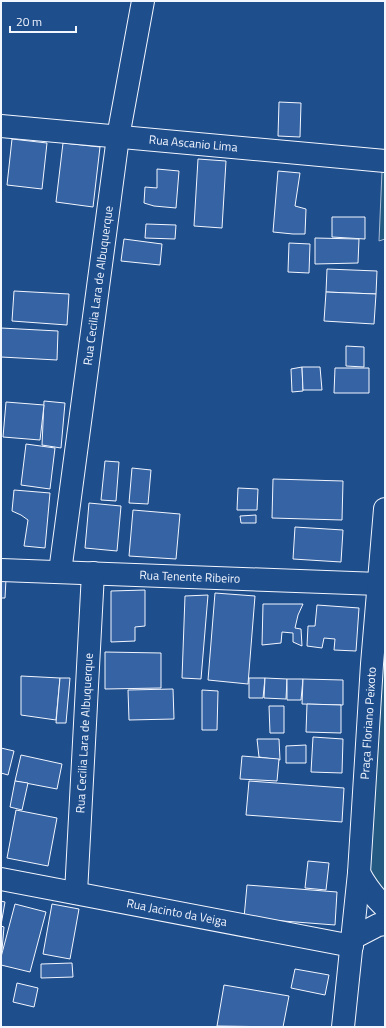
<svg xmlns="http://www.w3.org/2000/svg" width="386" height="1028" viewBox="0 0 386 1028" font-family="'Titillium Web',sans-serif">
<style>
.green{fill:#245a82;stroke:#a8bbd7}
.building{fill:#3563a3;stroke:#f2f6ff}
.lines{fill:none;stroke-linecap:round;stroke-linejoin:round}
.minor-casing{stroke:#f2f6ff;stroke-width:24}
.major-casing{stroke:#f2f6ff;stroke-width:24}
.minor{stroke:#1f4e8c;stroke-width:22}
.major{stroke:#1f4e8c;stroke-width:22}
.labels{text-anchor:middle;stroke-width:3;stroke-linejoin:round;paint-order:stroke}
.street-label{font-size:12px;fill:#f2f6ff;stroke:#1f4e8c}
</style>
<rect width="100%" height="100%" fill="#1f4e8c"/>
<g class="green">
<path d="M 382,171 L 385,172 L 385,239 L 379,241 Z"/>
<path d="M 385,541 L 385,903 L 368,885 Z"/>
</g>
<g class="building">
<path d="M 279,102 L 301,103 L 300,137 L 278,136 Z"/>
<path d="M 12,139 L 47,143 L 42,189 L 7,185 Z"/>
<path d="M 63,143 L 100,147 L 93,207 L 56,202 Z"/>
<path d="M 198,159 L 226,161 L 222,228 L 194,226 Z"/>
<path d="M 157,169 L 179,171 L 176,208 L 154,206 L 144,203 L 145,187 L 157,188 Z"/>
<path d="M 278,171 L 300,173 L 295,206 L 306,209 L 305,234 L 293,234 L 273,232 Z"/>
<path d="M 332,217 L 365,217 L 365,239 L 332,237 Z"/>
<path d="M 146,224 L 176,225 L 175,239 L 145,238 Z"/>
<path d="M 315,238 L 359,239 L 358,263 L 315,264 Z"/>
<path d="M 124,239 L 162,244 L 160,265 L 121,261 Z"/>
<path d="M 289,243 L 310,244 L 309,273 L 288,272 Z"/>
<path d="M 327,269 L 377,271 L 376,294 L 326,292 Z"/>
<path d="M 14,291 L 69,294 L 67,325 L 12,321 Z"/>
<path d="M 326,292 L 376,294 L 374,324 L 324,321 Z"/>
<path d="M 1,328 L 58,331 L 57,360 L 1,357 Z"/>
<path d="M 346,346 L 364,347 L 364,367 L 346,366 Z"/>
<path d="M 302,367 L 303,391 L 292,392 L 291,369 Z"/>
<path d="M 302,367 L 320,367 L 322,390 L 303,390 Z"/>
<path d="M 335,368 L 369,368 L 369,393 L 334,393 Z"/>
<path d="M 44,401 L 65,403 L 61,448 L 42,445 Z"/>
<path d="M 6,402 L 44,405 L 40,440 L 3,437 Z"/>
<path d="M 26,444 L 55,448 L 50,489 L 21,485 Z"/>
<path d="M 105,461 L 119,462 L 116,501 L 101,500 Z"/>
<path d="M 132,468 L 151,470 L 148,504 L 129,503 Z"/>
<path d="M 273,479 L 343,481 L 342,520 L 272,518 Z"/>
<path d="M 238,488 L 258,489 L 257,510 L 237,510 Z"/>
<path d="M 14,490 L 50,493 L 45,548 L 24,546 L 28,520 L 21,515 L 12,511 Z"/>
<path d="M 89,503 L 121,506 L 117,551 L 85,548 Z"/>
<path d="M 133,510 L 180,514 L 176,559 L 129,556 Z"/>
<path d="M 256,515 L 256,523 L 241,523 L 240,516 Z"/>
<path d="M 295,527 L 343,530 L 341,562 L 293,559 Z"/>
<path d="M 1,579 L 6,579 L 5,598 L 1,598 Z"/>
<path d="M 145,590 L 145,626 L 135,627 L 135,641 L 111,642 L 111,591 Z"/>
<path d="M 215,593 L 255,596 L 248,684 L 208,680 Z"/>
<path d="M 208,595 L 201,679 L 182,678 L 185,596 Z"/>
<path d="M 263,604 L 303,604 L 298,615 L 295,628 L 301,629 L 302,646 L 293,642 L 293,633 L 282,632 L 281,643 L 262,645 Z"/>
<path d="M 317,605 L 359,608 L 356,651 L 334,650 L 335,639 L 324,638 L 322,648 L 307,646 L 308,626 L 315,626 Z"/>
<path d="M 105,652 L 161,653 L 161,688 L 105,689 Z"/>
<path d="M 21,676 L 60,678 L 56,720 L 21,715 Z"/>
<path d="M 60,678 L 70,678 L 66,723 L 56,723 Z"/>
<path d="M 249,678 L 265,678 L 263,698 L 249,698 Z"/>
<path d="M 265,678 L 287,679 L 286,699 L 264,698 Z"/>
<path d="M 287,679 L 303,679 L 301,700 L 287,700 Z"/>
<path d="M 303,679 L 343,680 L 343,705 L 302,704 Z"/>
<path d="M 173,689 L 174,719 L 129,720 L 128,690 Z"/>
<path d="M 202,690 L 218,691 L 217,730 L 202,730 Z"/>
<path d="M 307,704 L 341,705 L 341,733 L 306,732 Z"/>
<path d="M 269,706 L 284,706 L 284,733 L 270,733 Z"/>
<path d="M 313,737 L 343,739 L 342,773 L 311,772 Z"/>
<path d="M 257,739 L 279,739 L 280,760 L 259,757 Z"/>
<path d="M 306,745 L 306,763 L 286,763 L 286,746 Z"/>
<path d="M 1,748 L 14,751 L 8,775 L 1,773 Z"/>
<path d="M 21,755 L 62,764 L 57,789 L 15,781 Z"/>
<path d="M 242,756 L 279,759 L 277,781 L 240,779 Z"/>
<path d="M 15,781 L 28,783 L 22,810 L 10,807 Z"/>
<path d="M 249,781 L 344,788 L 342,822 L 246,815 Z"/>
<path d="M 16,810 L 57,818 L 48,866 L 7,858 Z"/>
<path d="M 308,861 L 329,863 L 326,890 L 305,888 Z"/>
<path d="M 247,885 L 337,892 L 335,925 L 244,918 Z"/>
<path d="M 1,901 L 5,902 L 1,925 Z"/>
<path d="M 15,904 L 46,912 L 30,972 L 1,965 L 1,957 Z"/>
<path d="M 52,904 L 79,909 L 70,959 L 43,954 Z"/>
<path d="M 1,926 L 4,927 L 2,950 L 1,950 Z"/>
<path d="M 72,963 L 73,977 L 41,978 L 41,964 Z"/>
<path d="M 295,969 L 329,975 L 325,995 L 291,988 Z"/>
<path d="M 17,983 L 38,988 L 34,1007 L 13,1002 Z"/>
<path d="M 224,985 L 289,996 L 283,1027 L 217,1026 Z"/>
</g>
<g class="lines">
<g class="minor-casing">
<g id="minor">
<path id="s1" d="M 1,126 L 385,161"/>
<path id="s2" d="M 1,570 L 379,584"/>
<path id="s3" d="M 60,572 L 118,137 L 143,1"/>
<path id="s4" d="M 1,879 L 352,946"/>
<path id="s5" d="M 76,893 L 93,573"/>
</g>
</g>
<g class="major-casing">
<g id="major">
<path d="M 359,873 C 366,886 374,897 385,907"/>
<path d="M 353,938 L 378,925 L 385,924"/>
<path id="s6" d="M 343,1027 L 359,873 L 372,664 L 385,509"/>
</g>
</g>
<use href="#minor" class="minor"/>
<use href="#major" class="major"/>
</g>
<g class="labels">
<g class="street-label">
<text dy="4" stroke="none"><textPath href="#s1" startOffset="193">Rua Ascanio Lima</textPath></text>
<text dy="4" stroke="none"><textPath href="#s3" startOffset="289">Rua Cecilia Lara de Albuquerque</textPath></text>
<text dy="4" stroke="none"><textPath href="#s2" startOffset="189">Rua Tenente Ribeiro</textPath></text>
<text dy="4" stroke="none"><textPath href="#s6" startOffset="305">Praça Floriano Peixoto</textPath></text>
<text dy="4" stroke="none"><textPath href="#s5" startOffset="160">Rua Cecilia Lara de Albuquerque</textPath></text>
<text dy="4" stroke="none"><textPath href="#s4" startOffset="179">Rua Jacinto da Veiga</textPath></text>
</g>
</g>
<rect width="386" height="1028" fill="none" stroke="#f2f6ff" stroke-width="4"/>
<path d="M10 26v6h66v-6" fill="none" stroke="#f2f6ff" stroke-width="2"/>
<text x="16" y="26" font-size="12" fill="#f2f6ff" stroke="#1f4e8c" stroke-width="3" paint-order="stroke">20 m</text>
</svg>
